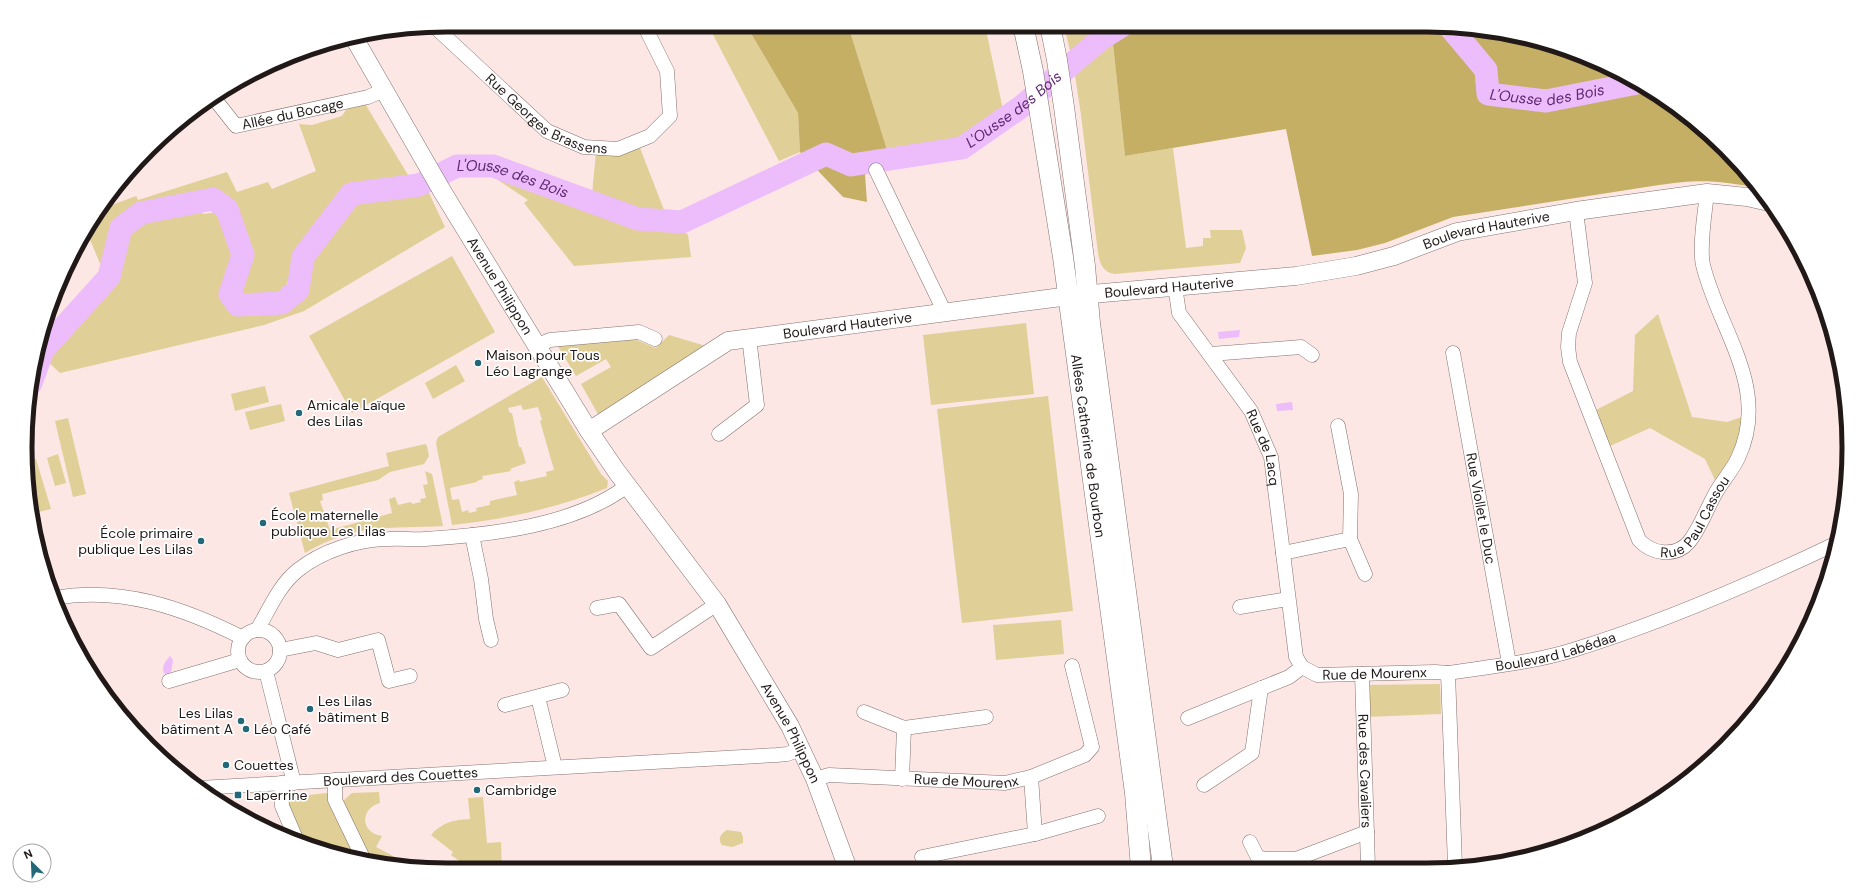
<svg xmlns="http://www.w3.org/2000/svg" width="1874" height="895" viewBox="0 0 1874 895" font-family="'DM Sans',sans-serif">
<style>
.green{fill:#e0cf96;fill-rule:evenodd}
.forest{fill:#c5af64}
.water{fill:#ecbcfb}
.lines{fill:none;stroke-linecap:round;stroke-linejoin:round}
.river{stroke:#ecbcfb;stroke-width:23}
.minor-casing{stroke:#84716f;stroke-width:15}
.tertiary-casing{stroke:#84716f;stroke-width:19}
.secondary-casing{stroke:#84716f;stroke-width:21}
.minor{stroke:#fff;stroke-width:14}
.tertiary{stroke:#fff;stroke-width:18}
.secondary{stroke:#fff;stroke-width:20}
.poi-dot{fill:#236879;stroke:#fff;stroke-width:1.5}
.labels{text-anchor:middle;stroke-width:3.5;stroke-linejoin:round;paint-order:stroke}
.street-label{font-size:14px;fill:#201918;stroke:#fff}
.poi-label{font-size:14px;fill:#201918;stroke:#fff;text-anchor:start}
.water-label{font-size:15px;font-style:italic;fill:#612870;stroke:#fff}
.rim{fill:none;stroke:#201918;stroke-width:5}
</style>
<rect width="100%" height="100%" fill="#fce7e4"/>
<g class="green">
<path d="M 708,25 L 746,25 L 798,113 L 800,152 L 779,161 Z"/>
<path d="M 848,25 L 985,25 L 1007,129 L 888,153 Z"/>
<path d="M 1064,25 L 1111,25 L 1125,156 L 1173,148 L 1186,248 L 1203,246 L 1203,238 L 1211,238 L 1210,230 L 1242,230 L 1246,248 L 1240,263 L 1114,274 C 1103,272 1100,264 1098,253 L 1081,115 L 1074,68 Z"/>
<path d="M 364,102 L 411,180 L 362,184 L 344,191 L 326,211 L 299,249 L 283,295 L 269,299 L 242,298 L 239,293 L 249,257 L 236,207 L 227,195 L 218,191 L 136,209 L 112,228 L 109,242 L 110,253 L 104,273 L 86,230 L 107,201 L 109,206 L 136,196 L 138,200 L 227,172 L 237,192 L 268,182 L 272,189 L 316,171 L 299,124 L 312,125 L 342,116 L 348,107 Z"/>
<path d="M 640,148 L 664,210 L 670,213 L 646,214 L 592,194 L 596,153 Z"/>
<path d="M 495,178 L 614,216 L 643,229 L 660,230 L 681,228 L 688,235 L 691,257 L 574,266 L 524,203 L 528,200 Z"/>
<path d="M 427,189 L 445,227 L 304,311 L 264,325 L 60,373 L 45,359 L 113,283 L 121,268 L 122,240 L 135,225 L 147,219 L 197,207 L 203,214 L 219,212 L 233,248 L 223,293 L 231,311 L 247,316 L 276,314 L 285,310 L 298,300 L 310,266 L 327,235 L 342,212 L 355,200 L 374,195 L 418,194 Z"/>
<path d="M 452,256 L 495,332 L 352,413 L 309,336 Z"/>
<path d="M 1658,314 L 1692,417 L 1727,422 L 1742,417 C 1741,443 1730,460 1715,480 L 1705,459 L 1650,428 L 1610,446 L 1596,410 L 1633,391 L 1635,335 Z"/>
<path d="M 1026,323 L 1034,394 L 931,405 L 923,335 Z"/>
<path d="M 669,335 L 706,346 L 599,416 L 581,384 L 611,367 L 606,359 L 576,376 L 556,343 L 629,337 L 656,348 Z"/>
<path d="M 456,365 L 465,381 L 433,399 L 425,383 Z"/>
<path d="M 542,377 L 601,474 L 608,481 L 607,488 C 557,508 506,519 452,525 L 436,443 L 438,437 ZM 521,405 L 523,410 L 538,407 L 542,420 L 540,421 L 554,470 L 546,472 L 547,476 L 520,482 L 519,480 L 514,482 L 517,495 L 490,501 L 490,505 L 476,508 L 477,511 L 469,513 L 468,510 L 462,512 L 459,499 L 452,500 L 450,488 L 477,482 L 477,481 L 483,479 L 482,476 L 511,471 L 510,469 L 526,463 L 521,447 L 519,447 L 512,413 L 510,413 L 508,408 Z"/>
<path d="M 265,386 L 269,402 L 235,411 L 231,394 Z"/>
<path d="M 1048,396 L 1073,611 L 962,623 L 937,409 Z"/>
<path d="M 281,404 L 285,421 L 250,430 L 245,412 Z"/>
<path d="M 68,418 L 86,494 L 73,497 L 55,421 Z"/>
<path d="M 425,444 L 427,446 L 429,456 L 424,464 L 390,472 L 378,480 L 322,494 L 323,500 L 320,501 L 330,530 L 392,513 L 389,499 L 395,497 L 398,505 L 411,502 L 412,504 L 421,502 L 420,499 L 426,498 L 423,485 L 428,484 L 425,471 L 432,474 L 443,526 C 387,529 356,523 305,553 L 289,493 L 389,466 L 386,453 Z"/>
<path d="M 58,454 L 66,483 L 55,486 L 47,458 Z"/>
<path d="M 36,459 L 51,509 L 31,514 L 29,503 L 27,462 Z"/>
<path d="M 1061,620 L 1064,654 L 996,660 L 993,625 Z"/>
<path d="M 1440,684 L 1441,714 L 1365,717 L 1365,685 Z"/>
<path d="M 379,792 L 380,803 C 360,808 360,833 382,836 L 376,847 L 414,867 L 372,863 L 342,802 L 352,793 Z"/>
<path d="M 327,793 L 359,860 L 305,844 L 287,806 L 290,797 Z"/>
<path d="M 483,797 L 487,843 L 501,842 L 502,870 L 455,870 L 461,862 L 451,855 L 453,852 L 431,835 C 442,822 454,820 470,819 L 468,798 Z"/>
<path d="M 727,830 L 741,832 L 743,837 L 743,843 L 732,847 L 722,845 C 717,838 721,834 727,830 Z"/>
</g>
<g class="forest">
<path d="M 746,25 L 848,25 L 888,153 L 865,175 L 867,202 L 843,197 L 800,152 L 798,113 Z"/>
<path d="M 1111,25 L 1427,25 L 1509,33 L 1588,57 L 1661,96 L 1725,149 L 1757,188 C 1719,180 1697,179 1659,185 L 1453,217 L 1385,243 L 1357,250 L 1312,256 L 1286,129 L 1125,156 Z"/>
</g>
<g class="water">
<path d="M 1240,330 L 1239,337 L 1219,339 L 1218,332 Z"/>
<path d="M 1292,402 L 1293,410 L 1277,411 L 1276,404 Z"/>
<path d="M 170,656 L 173,660 L 171,672 L 167,674 L 164,673 C 161,666 166,661 170,656 Z"/>
</g>
<g class="lines">
<g class="river">
<path id="s1" d="M 1450,27 L 1486,70 L 1488,94 L 1546,101 L 1637,83"/>
<path id="s2" d="M 31,383 L 43,350 L 109,277 L 121,228 L 141,213 L 213,199 L 227,209 L 243,255 L 230,294 L 238,305 L 282,303 L 298,290 L 303,257 L 351,194 L 419,185 L 457,166 L 493,166 L 638,219 L 682,222 L 826,154 L 851,165 L 962,148 L 1021,107 L 1101,39 L 1123,25"/>
</g>
<g class="minor-casing">
<g id="minor">
<path id="s3" d="M 434,26 L 547,131 L 584,147 L 618,149 L 650,136 L 670,116 L 667,71 L 644,25"/>
<path id="s4" d="M 213,97 L 236,126 L 368,97 L 384,90"/>
<path d="M 876,170 L 944,311"/>
<path id="s5" d="M 1576,211 L 1585,283 L 1569,333 L 1568,347 L 1570,362 L 1639,540 C 1652,554 1675,558 1689,542 C 1701,527 1708,505 1718,489 C 1725,478 1733,469 1738,458 C 1771,388 1719,331 1703,265 C 1699,247 1705,212 1707,193"/>
<path id="s6" d="M 1175,286 L 1179,313 L 1251,411 L 1271,457 L 1296,657 L 1302,667"/>
<path d="M 538,345 L 550,340 L 639,332 L 655,339"/>
<path id="s7" d="M 1453,353 L 1509,663"/>
<path d="M 1211,354 L 1301,347 L 1312,355"/>
<path d="M 1338,426 L 1351,494 L 1350,539 L 1365,574"/>
<path d="M 719,434 L 757,405 L 749,337"/>
<path d="M 472,535 L 481,579 L 486,619 L 491,640"/>
<path d="M 1283,553 L 1350,539"/>
<path d="M 54,598 C 121,586 184,608 243,638"/>
<path d="M 1240,607 L 1288,599"/>
<path d="M 597,608 L 619,604 L 651,648 L 717,604"/>
<path d="M 257,630 C 269,610 279,585 298,570 C 322,551 358,539 389,539 C 401,538 413,540 425,539 C 489,535 576,526 628,485"/>
<circle cx="259" cy="651" r="21"/>
<path d="M 280,650 L 316,643 L 338,650 L 378,640 L 389,681 L 410,676"/>
<path d="M 266,671 L 294,783"/>
<path id="s8" d="M 1362,674 L 1368,867"/>
<path d="M 169,681 L 240,660"/>
<path d="M 538,697 L 555,767"/>
<path d="M 505,705 L 562,690"/>
<path d="M 864,712 L 904,728 L 986,717"/>
<path id="s9" d="M 1188,718 L 1289,677 L 1302,667 L 1317,675 L 1435,672 L 1448,673"/>
<path d="M 1031,777 L 1035,834"/>
<path id="s10" d="M 815,779 L 829,775 L 1005,783 L 1031,777 L 1085,755 L 1092,747 L 1072,666"/>
<path d="M 902,779 L 904,728"/>
<path d="M 335,780 L 335,800 L 365,862"/>
<path d="M 281,783 L 282,806 L 297,841"/>
<path d="M 1204,785 L 1252,753 L 1261,688"/>
<path id="s11" d="M 199,788 L 777,755 L 787,754 L 802,749"/>
<path d="M 1250,842 L 1257,856 L 1263,859 L 1296,859 L 1367,832"/>
<path d="M 922,857 L 1035,834 L 1098,816"/>
<path id="s12" d="M 1455,866 L 1448,673 C 1488,667 1535,662 1573,650 C 1664,622 1751,584 1837,543"/>
</g>
</g>
<g class="tertiary-casing">
<g id="tertiary">
<path id="s13" d="M 353,36 L 442,191 L 589,431 L 617,472 L 717,604 L 790,726 L 815,779 L 848,869"/>
<path id="s14" d="M 589,431 L 728,341 L 1069,296 L 1296,276 L 1356,266 L 1394,256 L 1457,232 L 1576,211 L 1707,193 L 1747,197 L 1769,202"/>
</g>
</g>
<g class="secondary-casing">
<g id="secondary">
<path id="s15" d="M 1023,25 L 1033,71 L 1063,257 L 1135,793 L 1141,868"/>
<path d="M 1050,25 L 1057,60 L 1064,107 L 1085,266 L 1090,323 L 1163,867"/>
</g>
</g>
<use href="#minor" class="minor"/>
<use href="#tertiary" class="tertiary"/>
<use href="#secondary" class="secondary"/>
</g>
<g class="poi-dot">
<circle cx="478" cy="363" r="4"/>
<circle cx="299" cy="413" r="4"/>
<circle cx="263" cy="523" r="4"/>
<circle cx="201" cy="541" r="4"/>
<circle cx="310" cy="709" r="4"/>
<circle cx="241" cy="721" r="4"/>
<circle cx="246" cy="729" r="4"/>
<circle cx="226" cy="765" r="4"/>
<circle cx="477" cy="790" r="4"/>
<rect x="234" y="791" width="8" height="8" rx="2"/>
</g>
<g class="labels">
<g class="street-label">
<text dy="5" stroke="none"><textPath href="#s3" startOffset="146">Rue Georges Brassens</textPath></text>
<text dy="5" stroke="none"><textPath href="#s4" startOffset="95">Allée du Bocage</textPath></text>
<text dy="5" stroke="none"><textPath href="#s14" startOffset="934">Boulevard Hauterive</textPath></text>
<text dy="5" stroke="none"><textPath href="#s13" startOffset="290">Avenue Philippon</textPath></text>
<text dy="5" stroke="none"><textPath href="#s14" startOffset="610">Boulevard Hauterive</textPath></text>
<text dy="5" stroke="none"><textPath href="#s14" startOffset="286">Boulevard Hauterive</textPath></text>
<text dy="5" stroke="none"><textPath href="#s15" startOffset="426">Allées Catherine de Bourbon</textPath></text>
<text dy="5" stroke="none"><textPath href="#s6" startOffset="188">Rue de Lacq</textPath></text>
<text dy="5" stroke="none"><textPath href="#s7" startOffset="158">Rue Viollet le Duc</textPath></text>
<text dy="5" stroke="none"><textPath href="#s5" startOffset="423">Rue Paul Cassou</textPath></text>
<text dy="5" stroke="none"><textPath href="#s12" startOffset="303">Boulevard Labédaa</textPath></text>
<text dy="5" stroke="none"><textPath href="#s9" startOffset="200">Rue de Mourenx</textPath></text>
<text dy="5" stroke="none"><textPath href="#s13" startOffset="824">Avenue Philippon</textPath></text>
<text dy="5" stroke="none"><textPath href="#s8" startOffset="97">Rue des Cavaliers</textPath></text>
<text dy="5" stroke="none"><textPath href="#s11" startOffset="202">Boulevard des Couettes</textPath></text>
<text dy="5" stroke="none"><textPath href="#s10" startOffset="152">Rue de Mourenx</textPath></text>
</g>
<g class="poi-label">
<text x="486" y="360">Maison pour Tous<tspan x="486" dy="16">Léo Lagrange</tspan></text>
<text x="307" y="410">Amicale Laïque<tspan x="307" dy="16">des Lilas</tspan></text>
<text x="271" y="520">École maternelle<tspan x="271" dy="16">publique Les Lilas</tspan></text>
<text x="193" y="538" text-anchor="end">École primaire<tspan x="193" dy="16">publique Les Lilas</tspan></text>
<text x="318" y="706">Les Lilas<tspan x="318" dy="16">bâtiment B</tspan></text>
<text x="233" y="718" text-anchor="end">Les Lilas<tspan x="233" dy="16">bâtiment A</tspan></text>
<text x="254" y="734">Léo Café</text>
<text x="234" y="770">Couettes</text>
<text x="485" y="795">Cambridge</text>
<text x="246" y="800">Laperrine</text>
</g>
<g class="water-label">
<text dy="5" stroke="none"><textPath href="#s1" startOffset="140">L'Ousse des Bois</textPath></text>
<text dy="5" stroke="none"><textPath href="#s2" startOffset="1289">L'Ousse des Bois</textPath></text>
<text dy="5" stroke="none"><textPath href="#s2" startOffset="749">L'Ousse des Bois</textPath></text>
</g>
</g>
<path d="M0 0H1874V895H0ZM447 32H1427A415 415 0 0 1 1842 447V448A415 415 0 0 1 1427 863H447A415 415 0 0 1 32 448V447A415 415 0 0 1 447 32Z" fill="#fff" fill-rule="evenodd"/>
<path class="rim" d="M447 32H1427A415 415 0 0 1 1842 447V448A415 415 0 0 1 1427 863H447A415 415 0 0 1 32 448V447A415 415 0 0 1 447 32Z"/>
<g transform="translate(32 863) rotate(336)"><circle r="19" fill="#ffffff" stroke="#a6a3a3"/>
<path d="M0-3L7 15L0 10L-7 15Z" fill="#236879"/>
<text y="-6" font-size="11" font-weight="bold" text-anchor="middle" fill="#201918">N</text>
</g>
</svg>
